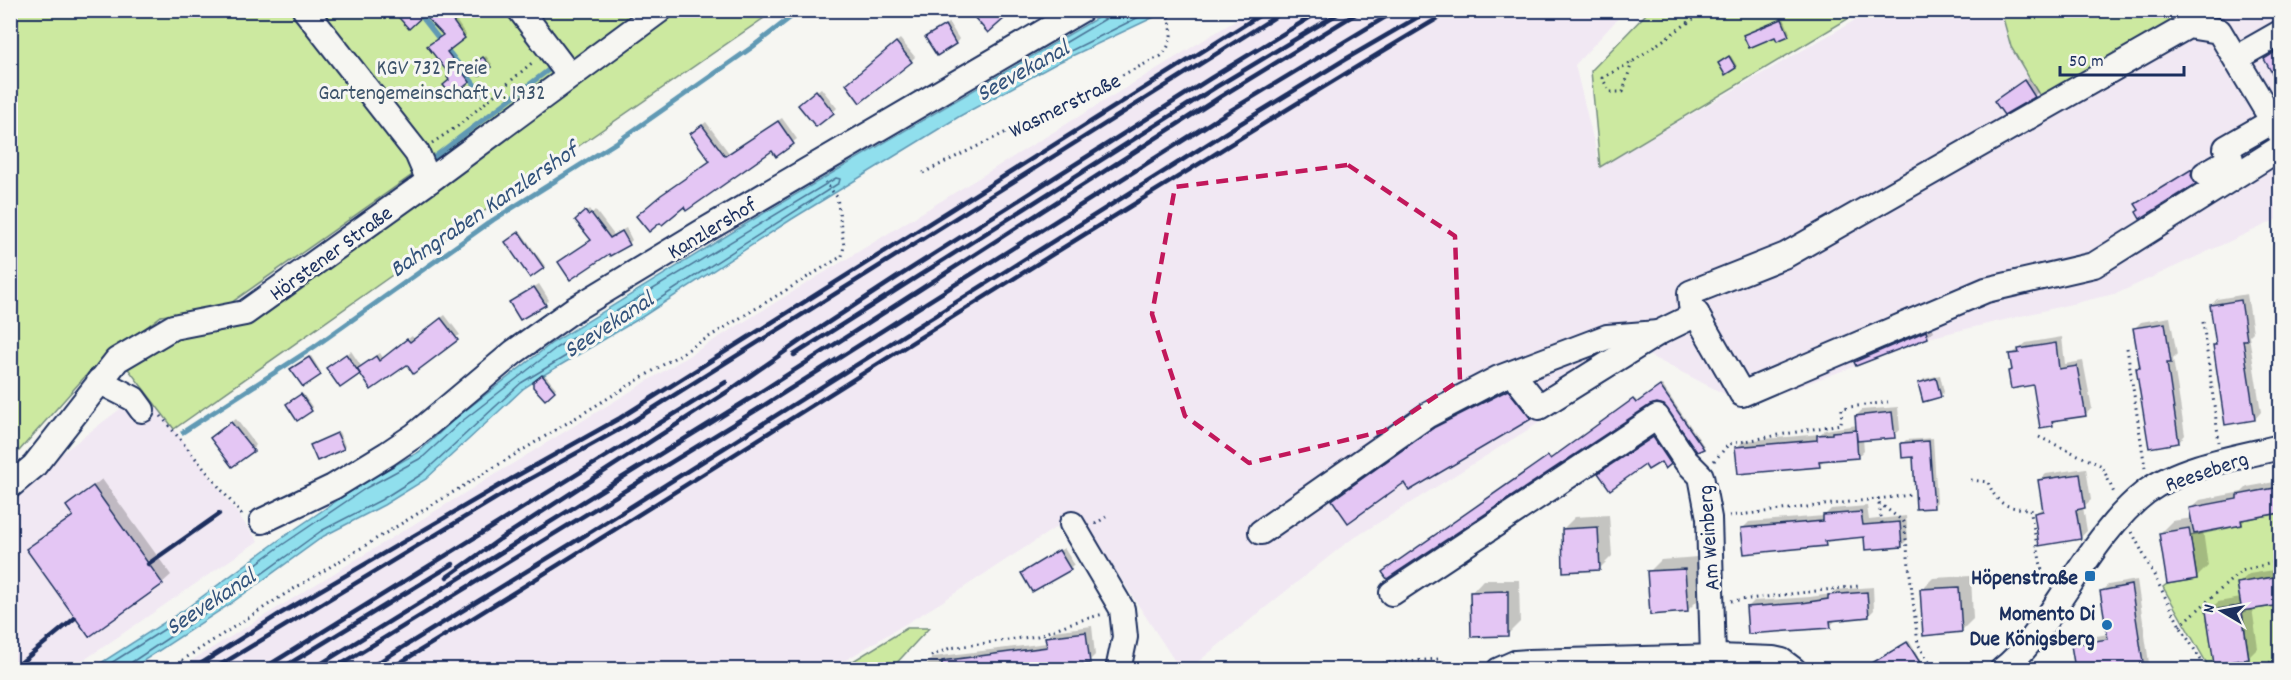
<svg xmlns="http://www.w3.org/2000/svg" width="2291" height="680" viewBox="0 0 2291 680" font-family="Dekko,sans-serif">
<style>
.built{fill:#f1e8f3}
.green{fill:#cce9a0;stroke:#748c7f;stroke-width:1.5}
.water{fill:#90dfed;stroke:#6199b4;stroke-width:1.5}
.shadow{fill:#0003}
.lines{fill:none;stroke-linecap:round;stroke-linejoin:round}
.shore{stroke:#4a7597;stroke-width:1.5}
.stream{stroke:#6199b4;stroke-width:5}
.building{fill:#e4c6f4;stroke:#1b2f5e;stroke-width:1.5}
.minor-casing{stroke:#1b2f5e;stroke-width:28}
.path{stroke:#1b2f5e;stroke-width:3;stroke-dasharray:1.5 4.5;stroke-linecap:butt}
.minor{stroke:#f6f6f2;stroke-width:24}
.rail{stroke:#1b2f5e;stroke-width:4.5}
.marked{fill:none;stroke:#c2185b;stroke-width:4.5;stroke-dasharray:12 8;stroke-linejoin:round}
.poi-dot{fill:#1f6fb2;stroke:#f6f6f2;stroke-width:2}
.labels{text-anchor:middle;stroke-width:6;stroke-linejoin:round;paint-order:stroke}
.park-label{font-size:22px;fill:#3e546b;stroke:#f6f6f2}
.street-label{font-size:22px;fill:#1b2f5e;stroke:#f6f6f2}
.poi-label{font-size:22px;font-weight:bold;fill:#1b2f5e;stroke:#f6f6f2;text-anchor:end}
.water-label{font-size:24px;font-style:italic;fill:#32527b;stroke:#f6f6f2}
</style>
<rect width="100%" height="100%" fill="#f6f6f2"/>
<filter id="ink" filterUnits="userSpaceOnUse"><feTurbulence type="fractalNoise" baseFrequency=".0167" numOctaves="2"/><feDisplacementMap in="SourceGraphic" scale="12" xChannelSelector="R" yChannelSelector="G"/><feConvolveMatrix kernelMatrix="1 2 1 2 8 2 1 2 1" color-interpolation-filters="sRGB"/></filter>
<g filter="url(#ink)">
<g class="built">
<path d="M 1251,11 L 1625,11 L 1575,65 L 1600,167 L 1871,11 L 2280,11 L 2280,218 L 2118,293 L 1928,338 L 1856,366 L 1746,405 L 1648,355 L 1346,543 L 1189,669 L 1180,669 L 1078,513 L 940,603 L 831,669 L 176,670 Z"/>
<path d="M 145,390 L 258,541 L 71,669 L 11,670 L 11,492 Z"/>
</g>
<g class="green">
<path d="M 11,11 L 645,11 L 225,307 L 161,316 L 89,372 L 11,460 Z"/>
<path d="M 673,11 L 774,11 L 415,259 L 174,429 L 126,366 L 168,339 L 256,317 Z"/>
<path d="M 1649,11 L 1861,11 L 1600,167 L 1591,71 Z"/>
<path d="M 2001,11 L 2183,11 L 2190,22 L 2044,103 L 2011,47 Z"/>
<path d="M 2280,513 L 2280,576 L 2238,583 L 2241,606 L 2206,611 L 2215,664 L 2249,659 L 2242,611 L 2280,605 L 2280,669 L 2210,669 L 2163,587 L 2167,584 L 2197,579 L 2190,536 L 2242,525 L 2241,520 Z"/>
<path d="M 907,628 L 929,628 L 891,669 L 840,669 Z"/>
</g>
<path class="water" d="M 1109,11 L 1167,11 L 1059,62 L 960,116 L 792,219 L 642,317 L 547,373 L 524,388 L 426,479 L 384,505 L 324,536 L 230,604 L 131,669 L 90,670 L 184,610 L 279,540 L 363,483 L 419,452 L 457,417 L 552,343 L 754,219 Z"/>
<g class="shadow">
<path d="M 396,10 L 449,10 L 466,35 L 448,49 L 471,79 L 452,94 L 452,75 L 429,47 L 445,35 L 424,13 Z"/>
<path d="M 1784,18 L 1790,33 L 1777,39 L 1776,35 L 1746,34 Z"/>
<path d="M 949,23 L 959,39 L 956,43 L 931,33 Z"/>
<path d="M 900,39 L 915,57 L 911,61 L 852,80 Z"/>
<path d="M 2280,47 L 2280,85 L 2266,59 Z"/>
<path d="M 486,56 L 492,64 L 480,74 L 473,66 Z"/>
<path d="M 1731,56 L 1737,66 L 1735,67 L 1721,61 Z"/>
<path d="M 2028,78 L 2038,92 L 2034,96 L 2000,97 Z"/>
<path d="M 821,88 L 837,108 L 833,112 L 804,101 Z"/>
<path d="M 782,118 L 797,139 L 776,155 L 772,149 L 712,161 L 696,130 L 706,122 L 729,153 Z"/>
<path d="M 2197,165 L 2201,177 L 2195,183 L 2140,210 L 2137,204 L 2143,198 Z"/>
<path d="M 589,209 L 592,213 L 595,210 L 614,235 L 626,228 L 632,240 L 629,243 L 592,240 L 580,217 Z"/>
<path d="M 521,232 L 545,266 L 530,276 L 508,241 Z"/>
<path d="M 539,284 L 549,300 L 545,304 L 511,302 Z"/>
<path d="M 2247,294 L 2253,332 L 2249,336 L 2261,412 L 2255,419 L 2214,346 L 2217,343 L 2211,305 L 2217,299 Z"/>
<path d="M 445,315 L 460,335 L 407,363 L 359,373 L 328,368 L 351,351 L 361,366 L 380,353 L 383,358 L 412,336 L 414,339 Z"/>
<path d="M 2170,317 L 2177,355 L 2173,359 L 2185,435 L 2179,442 L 2138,369 L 2141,366 L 2135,328 L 2141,322 Z"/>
<path d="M 1932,326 L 1934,331 L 1927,337 L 1856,362 L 1862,356 Z"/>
<path d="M 2062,337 L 2065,364 L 2083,361 L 2092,408 L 2085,415 L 2057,419 L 2052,424 L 2035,384 L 2010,371 L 2013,368 L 2011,355 L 2026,343 Z"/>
<path d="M 311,356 L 321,372 L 320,374 L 294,368 Z"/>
<path d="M 544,374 L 556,388 L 545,398 L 535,382 Z"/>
<path d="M 1940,375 L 1944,392 L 1940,396 L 1920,383 L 1924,379 Z"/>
<path d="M 1517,382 L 1539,410 L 1530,418 L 1409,489 L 1404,480 L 1334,500 L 1342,492 L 1446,419 Z"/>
<path d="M 1662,385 L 1704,446 L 1703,447 L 1698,450 L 1665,403 L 1657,401 L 1649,403 L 1386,570 L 1550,456 L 1552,458 L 1635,399 L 1638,403 Z"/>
<path d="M 303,394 L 313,408 L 298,419 L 290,403 Z"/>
<path d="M 1898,407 L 1900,430 L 1894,436 L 1863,439 L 1864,450 L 1858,456 L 1825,459 L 1819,465 L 1737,448 L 1743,441 L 1820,434 L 1825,430 L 1857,425 L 1856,416 L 1862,410 Z"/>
<path d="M 236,419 L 256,445 L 253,449 L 216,434 Z"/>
<path d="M 339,432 L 345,446 L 343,448 L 314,444 Z"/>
<path d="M 1655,436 L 1672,462 L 1665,466 L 1661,460 L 1601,472 Z"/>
<path d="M 1933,438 L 1937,502 L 1933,506 L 1914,455 L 1902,444 L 1906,440 Z"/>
<path d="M 2086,468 L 2091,500 L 2083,507 L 2087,531 L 2080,538 L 2036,513 L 2043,507 L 2039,481 L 2046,474 Z"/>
<path d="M 102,479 L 171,575 L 162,583 L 28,549 L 74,514 L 68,506 Z"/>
<path d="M 2280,481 L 2280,512 L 2247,518 L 2241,524 L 2203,531 L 2208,566 L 2196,578 L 2160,533 L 2172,521 L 2193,518 L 2191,508 L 2200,500 L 2242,492 L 2247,487 Z"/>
<path d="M 1867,506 L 1869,520 L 1906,516 L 1908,539 L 1901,546 L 1865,535 L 1831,538 L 1825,545 L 1743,528 L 1749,522 L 1824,516 L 1831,509 Z"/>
<path d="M 1609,515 L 1612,556 L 1600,568 L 1563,529 L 1575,517 Z"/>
<path d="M 1064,548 L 1074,564 L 1070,568 L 1023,573 Z"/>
<path d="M 1697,557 L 1699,599 L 1687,611 L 1649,572 L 1661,560 Z"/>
<path d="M 2280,569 L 2280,603 L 2252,608 L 2258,648 L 2248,658 L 2208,611 L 2218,602 L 2241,598 L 2239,583 L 2249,574 Z"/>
<path d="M 1971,576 L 1973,619 L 1961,631 L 1921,590 L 1933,578 Z"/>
<path d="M 1483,580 L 1519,580 L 1520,622 L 1508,634 L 1471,593 Z"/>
<path d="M 2137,580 L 2150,670 L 2076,670 L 2072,646 L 2079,639 L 2108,634 L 2101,591 L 2108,585 Z"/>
<path d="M 1873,587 L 1874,610 L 1868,616 L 1836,620 L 1830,626 L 1747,608 L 1754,601 L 1810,597 L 1832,594 L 1836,590 Z"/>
<path d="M 1092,626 L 1095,655 L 1089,661 L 1056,666 L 1056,670 L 927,670 L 927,664 L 933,657 L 1047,643 L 1047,637 L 1053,631 Z"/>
<path d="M 1909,641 L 1927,670 L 1863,670 Z"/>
<path d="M 1438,661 L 1439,670 L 1347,670 Z"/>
</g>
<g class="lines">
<g class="shore">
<path d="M 1111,10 L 1107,18 L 1021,69 L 1021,73 L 1024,74 L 1153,10"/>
<path d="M 100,670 L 187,615 L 282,545 L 366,488 L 423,457 L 461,422 L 556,348 L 836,178 L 840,179 L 839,183 L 639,312 L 521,383 L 422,474 L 381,500 L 321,531 L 227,599 L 132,662 L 129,670"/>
</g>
<g class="stream">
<path d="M 418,12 L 482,94"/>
<path d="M 429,161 L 555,65"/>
<path d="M 183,432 L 314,347 L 493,220 L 617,142 L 751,48 L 800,10"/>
</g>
</g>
<g class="building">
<path d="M 392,10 L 445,10 L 465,38 L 447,52 L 470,82 L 452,96 L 443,85 L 449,80 L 447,77 L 450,75 L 427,46 L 443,35 L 424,15 L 409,29 Z"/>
<path d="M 981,10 L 1014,10 L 988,33 L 974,17 Z"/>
<path d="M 1782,19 L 1789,36 L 1777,41 L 1775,37 L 1749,48 L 1743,35 Z"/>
<path d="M 945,25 L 956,44 L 937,56 L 925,37 Z"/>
<path d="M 896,42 L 912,62 L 860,103 L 846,84 Z"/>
<path d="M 2280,49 L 2280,87 L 2264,59 Z"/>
<path d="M 1729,56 L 1736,68 L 1725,75 L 1718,63 Z"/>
<path d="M 483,57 L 491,67 L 479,76 L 471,66 Z"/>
<path d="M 2024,80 L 2035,97 L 2004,115 L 1994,101 Z"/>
<path d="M 816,90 L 834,113 L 816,127 L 798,105 Z"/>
<path d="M 778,121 L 794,144 L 776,157 L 772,151 L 686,211 L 684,207 L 662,225 L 660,223 L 649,232 L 636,216 L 661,195 L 710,161 L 690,134 L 702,125 L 725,156 Z"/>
<path d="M 2192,169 L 2191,175 L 2196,184 L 2140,219 L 2136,212 L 2139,210 L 2135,204 Z"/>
<path d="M 585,211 L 588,215 L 591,213 L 610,238 L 622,231 L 630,245 L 610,256 L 609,254 L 570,280 L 558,262 L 591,240 L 575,220 Z"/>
<path d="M 519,232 L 544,268 L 530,278 L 505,242 Z"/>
<path d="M 534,287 L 546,305 L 520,320 L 509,302 Z"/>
<path d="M 2241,300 L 2247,340 L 2243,340 L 2255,420 L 2225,425 L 2213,345 L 2216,345 L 2210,305 Z"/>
<path d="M 441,318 L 458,340 L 413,374 L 407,365 L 371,390 L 357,369 L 376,356 L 379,361 L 407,339 L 410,342 Z"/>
<path d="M 2165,323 L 2171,363 L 2167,363 L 2179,443 L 2149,448 L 2136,368 L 2140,368 L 2133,328 Z"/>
<path d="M 1926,331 L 1928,338 L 1856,366 L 1854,362 Z"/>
<path d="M 2056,343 L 2059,369 L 2077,366 L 2086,416 L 2052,421 L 2053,426 L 2040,428 L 2033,385 L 2011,389 L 2008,371 L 2012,370 L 2009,354 L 2019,353 L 2018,349 Z"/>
<path d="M 346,354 L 360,374 L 340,388 L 326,368 Z"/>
<path d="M 309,357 L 321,375 L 303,387 L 290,369 Z"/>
<path d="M 542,375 L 555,391 L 545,400 L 533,387 L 533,382 Z"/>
<path d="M 1936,378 L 1941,397 L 1923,402 L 1918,383 Z"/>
<path d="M 1660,386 L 1704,449 L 1697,452 L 1664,405 L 1657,403 L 1650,405 L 1387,579 L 1382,572 L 1548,456 L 1550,459 L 1633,399 L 1636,403 Z"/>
<path d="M 1508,390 L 1531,419 L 1409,491 L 1404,483 L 1348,523 L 1332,500 L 1435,427 Z"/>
<path d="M 301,394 L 312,411 L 297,421 L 286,404 Z"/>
<path d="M 1892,412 L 1895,438 L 1857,441 L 1855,416 Z"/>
<path d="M 231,422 L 254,451 L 232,467 L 210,438 Z"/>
<path d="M 1856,430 L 1858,458 L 1819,461 L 1820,467 L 1738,474 L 1735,447 L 1817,440 L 1817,435 L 1832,434 L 1832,432 Z"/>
<path d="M 337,433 L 344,449 L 317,461 L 310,445 Z"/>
<path d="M 1653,437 L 1671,464 L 1665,469 L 1661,462 L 1648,470 L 1645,465 L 1610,490 L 1598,473 Z"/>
<path d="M 1929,441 L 1934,508 L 1916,509 L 1913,457 L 1902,458 L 1901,443 Z"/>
<path d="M 2080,474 L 2085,508 L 2076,510 L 2081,539 L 2039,546 L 2034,513 L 2043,511 L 2038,480 Z"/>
<path d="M 93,486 L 163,584 L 89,637 L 26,549 L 73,516 L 66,506 Z"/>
<path d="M 2280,487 L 2280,513 L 2241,520 L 2242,525 L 2194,534 L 2189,508 L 2237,499 L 2237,495 Z"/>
<path d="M 1861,512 L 1863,525 L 1900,522 L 1902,547 L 1865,550 L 1864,537 L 1825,541 L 1826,546 L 1744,554 L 1741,528 L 1823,521 L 1823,515 Z"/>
<path d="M 1598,527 L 1600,570 L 1563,572 L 1562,529 Z"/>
<path d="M 2189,528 L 2197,579 L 2167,584 L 2159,533 Z"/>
<path d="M 1059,550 L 1071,570 L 1032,592 L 1021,573 Z"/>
<path d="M 1685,569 L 1688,612 L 1650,615 L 1647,571 Z"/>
<path d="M 2280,576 L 2280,605 L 2242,611 L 2241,606 L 2249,659 L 2214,664 L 2206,611 L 2241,606 L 2237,583 Z"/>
<path d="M 2131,585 L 2144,669 L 2075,669 L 2071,645 L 2108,639 L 2100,591 Z"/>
<path d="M 1959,587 L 1962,632 L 1923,636 L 1920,589 Z"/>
<path d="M 1508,591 L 1508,636 L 1471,637 L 1470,592 Z"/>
<path d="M 1867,592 L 1869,617 L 1830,621 L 1831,628 L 1748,634 L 1746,607 L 1802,603 L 1828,599 L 1828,595 Z"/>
<path d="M 1086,632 L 1090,663 L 1049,668 L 1049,669 L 942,669 L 942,661 L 1047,647 L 1045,637 Z"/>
<path d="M 1907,642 L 1924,669 L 1862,669 Z"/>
</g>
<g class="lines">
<g class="minor-casing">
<g id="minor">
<path d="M 305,10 L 417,153 L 429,181"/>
<path d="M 520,10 L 570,76"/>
<path d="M 2236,58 L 2280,33"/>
<path d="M 2280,133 L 2219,31 L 2188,26 L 1786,255 L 1690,293 L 1691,305 L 1742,394 L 1986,290 L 2094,265 L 2280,148"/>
<path d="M 2205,174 L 2231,159 L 2226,148 L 2273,121"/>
<path d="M 99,381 L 134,399 L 142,410"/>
<path d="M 1520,383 L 1539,407 L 1658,333 L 1697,314"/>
<path d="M 10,486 L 34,466 L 117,360 L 173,327 L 245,313 L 429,181 L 660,10"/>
<path d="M 262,521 L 333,487 L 387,454 L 415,435 L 514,352 L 573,310 L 702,232 L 1081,10"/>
<path d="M 1072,524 L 1122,609 L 1125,637 L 1118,670"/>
<path d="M 1261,532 L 1428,415 L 1499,378 L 1607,337 L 1658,333"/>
<path d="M 1392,593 L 1657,417 L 1686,461 L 1701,476 L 1709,518 L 1713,658"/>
<path d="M 1499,670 L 1515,663 L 1529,662 L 1718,657 L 1773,659 L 1782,661 L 1794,670"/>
<path d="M 2002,670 C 2029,649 2049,615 2068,587 C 2090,554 2114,517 2146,492 C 2181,466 2239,457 2280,447"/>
</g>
</g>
<g class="path">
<path d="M 1632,62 L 1623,92 L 1610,92 L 1602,78 L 1632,62 L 1706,10"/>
<path d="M 432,143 L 458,126 L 534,61"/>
<path d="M 923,173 L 1161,56 C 1174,43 1174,25 1165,10"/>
<path d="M 2279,300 L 2280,307"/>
<path d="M 2203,322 L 2219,442"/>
<path d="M 2127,348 L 2145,468"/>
<path d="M 161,416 L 242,515 L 245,516"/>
<path d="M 2039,437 L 2102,466 L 2114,493"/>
<path d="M 1714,461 L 1729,444 L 1841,424 L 1842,408 L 1888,402"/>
<path d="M 1971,480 L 1988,482 C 1997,505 2006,508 2030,509 L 2043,576 L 2048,580"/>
<path d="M 1878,498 L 1882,523"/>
<path d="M 1879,503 L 1904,522 L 1918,644 L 1934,670"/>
<path d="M 1729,516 L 1911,495 L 1912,497"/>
<path d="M 1095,524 L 1106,517"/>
<path d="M 2132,532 L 2180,626 L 2207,670"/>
<path d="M 1731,601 L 1859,586"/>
<path d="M 2180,626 L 2241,571 L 2280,561"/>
<path d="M 931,656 L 950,648 L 1037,636 L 1068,624 L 1103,614"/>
<path d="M 167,670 L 282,596 L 839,258 L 842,256 L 844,246 L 837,197 L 825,182"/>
<path d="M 1299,670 L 1439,659 L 1453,670"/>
<path d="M 2260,670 L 2280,655"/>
</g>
<use href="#minor" class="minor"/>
<g class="rail">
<path d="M 794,355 L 1216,87 L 1344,10"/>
<path d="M 148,564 L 219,514"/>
<path d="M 447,577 L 500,539 L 730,390 L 803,339 L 896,278 L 1211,78 L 1322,10"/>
<path d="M 12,670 L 75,618"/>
<path d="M 191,670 L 278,615 L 504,483 L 620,418 L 1268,10"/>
<path d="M 212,670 L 508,491 L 622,428 L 1286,10"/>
<path d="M 261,670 L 726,382"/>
<path d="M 279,670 L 453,564"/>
<path d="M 311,670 L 754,396 L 1220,97 L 1362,10"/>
<path d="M 332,670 L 763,406 L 1228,112 L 1397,10"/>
<path d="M 366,670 L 592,531 L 1238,125 L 1344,60 L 1430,10"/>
<path d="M 388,670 C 628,524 864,371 1103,223 C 1219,152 1334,79 1452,10"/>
</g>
</g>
</g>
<path class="marked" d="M 1348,165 L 1455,236 L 1460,380 L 1384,431 L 1249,463 L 1185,416 L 1152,314 L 1175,187 Z"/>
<g class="poi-dot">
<rect x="2084" y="570" width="12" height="12" rx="3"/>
<circle cx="2107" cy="625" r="6"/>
</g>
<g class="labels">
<g class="park-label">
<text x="432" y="74">KGV 732 Freie<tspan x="432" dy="25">Gartengemeinschaft v. 1932</tspan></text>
</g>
<g class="street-label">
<text transform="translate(1064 104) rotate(-26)" y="8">Wasmerstraße</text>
<text transform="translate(711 227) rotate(-31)" y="8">Kanzlershof</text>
<text transform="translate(330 252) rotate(-36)" y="8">Hörstener Straße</text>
<text transform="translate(2206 470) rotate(-19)" y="8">Reeseberg</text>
<text transform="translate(1707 538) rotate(-94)" y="8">Am Weinberg</text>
</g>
<g class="poi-label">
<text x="2078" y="584">Höpenstraße</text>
<text x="2095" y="620">Momento Di<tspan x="2095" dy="25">Due Königsberg</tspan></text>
</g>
<g class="water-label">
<text transform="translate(1022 70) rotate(-29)" y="8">Seevekanal</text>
<text transform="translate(483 209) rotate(-34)" y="8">Bahngraben Kanzlershof</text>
<text transform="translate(608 324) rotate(-33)" y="8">Seevekanal</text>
<text transform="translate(210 601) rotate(-33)" y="8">Seevekanal</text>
</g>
</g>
<rect width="2291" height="680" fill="none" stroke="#f6f6f2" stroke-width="36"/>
<rect x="18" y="18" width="2255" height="644" fill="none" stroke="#1b2f5e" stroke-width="2" filter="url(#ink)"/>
<g transform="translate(2222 611) rotate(280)" stroke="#f6f6f2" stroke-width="4.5" paint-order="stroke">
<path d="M0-4.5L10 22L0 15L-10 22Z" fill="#1b2f5e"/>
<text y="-9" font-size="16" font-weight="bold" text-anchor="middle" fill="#1b2f5e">N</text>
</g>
<path d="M2060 66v9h124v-9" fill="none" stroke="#1b2f5e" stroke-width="3"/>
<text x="2069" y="66" font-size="18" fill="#1b2f5e" stroke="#f6f6f2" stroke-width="4.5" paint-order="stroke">50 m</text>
</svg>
